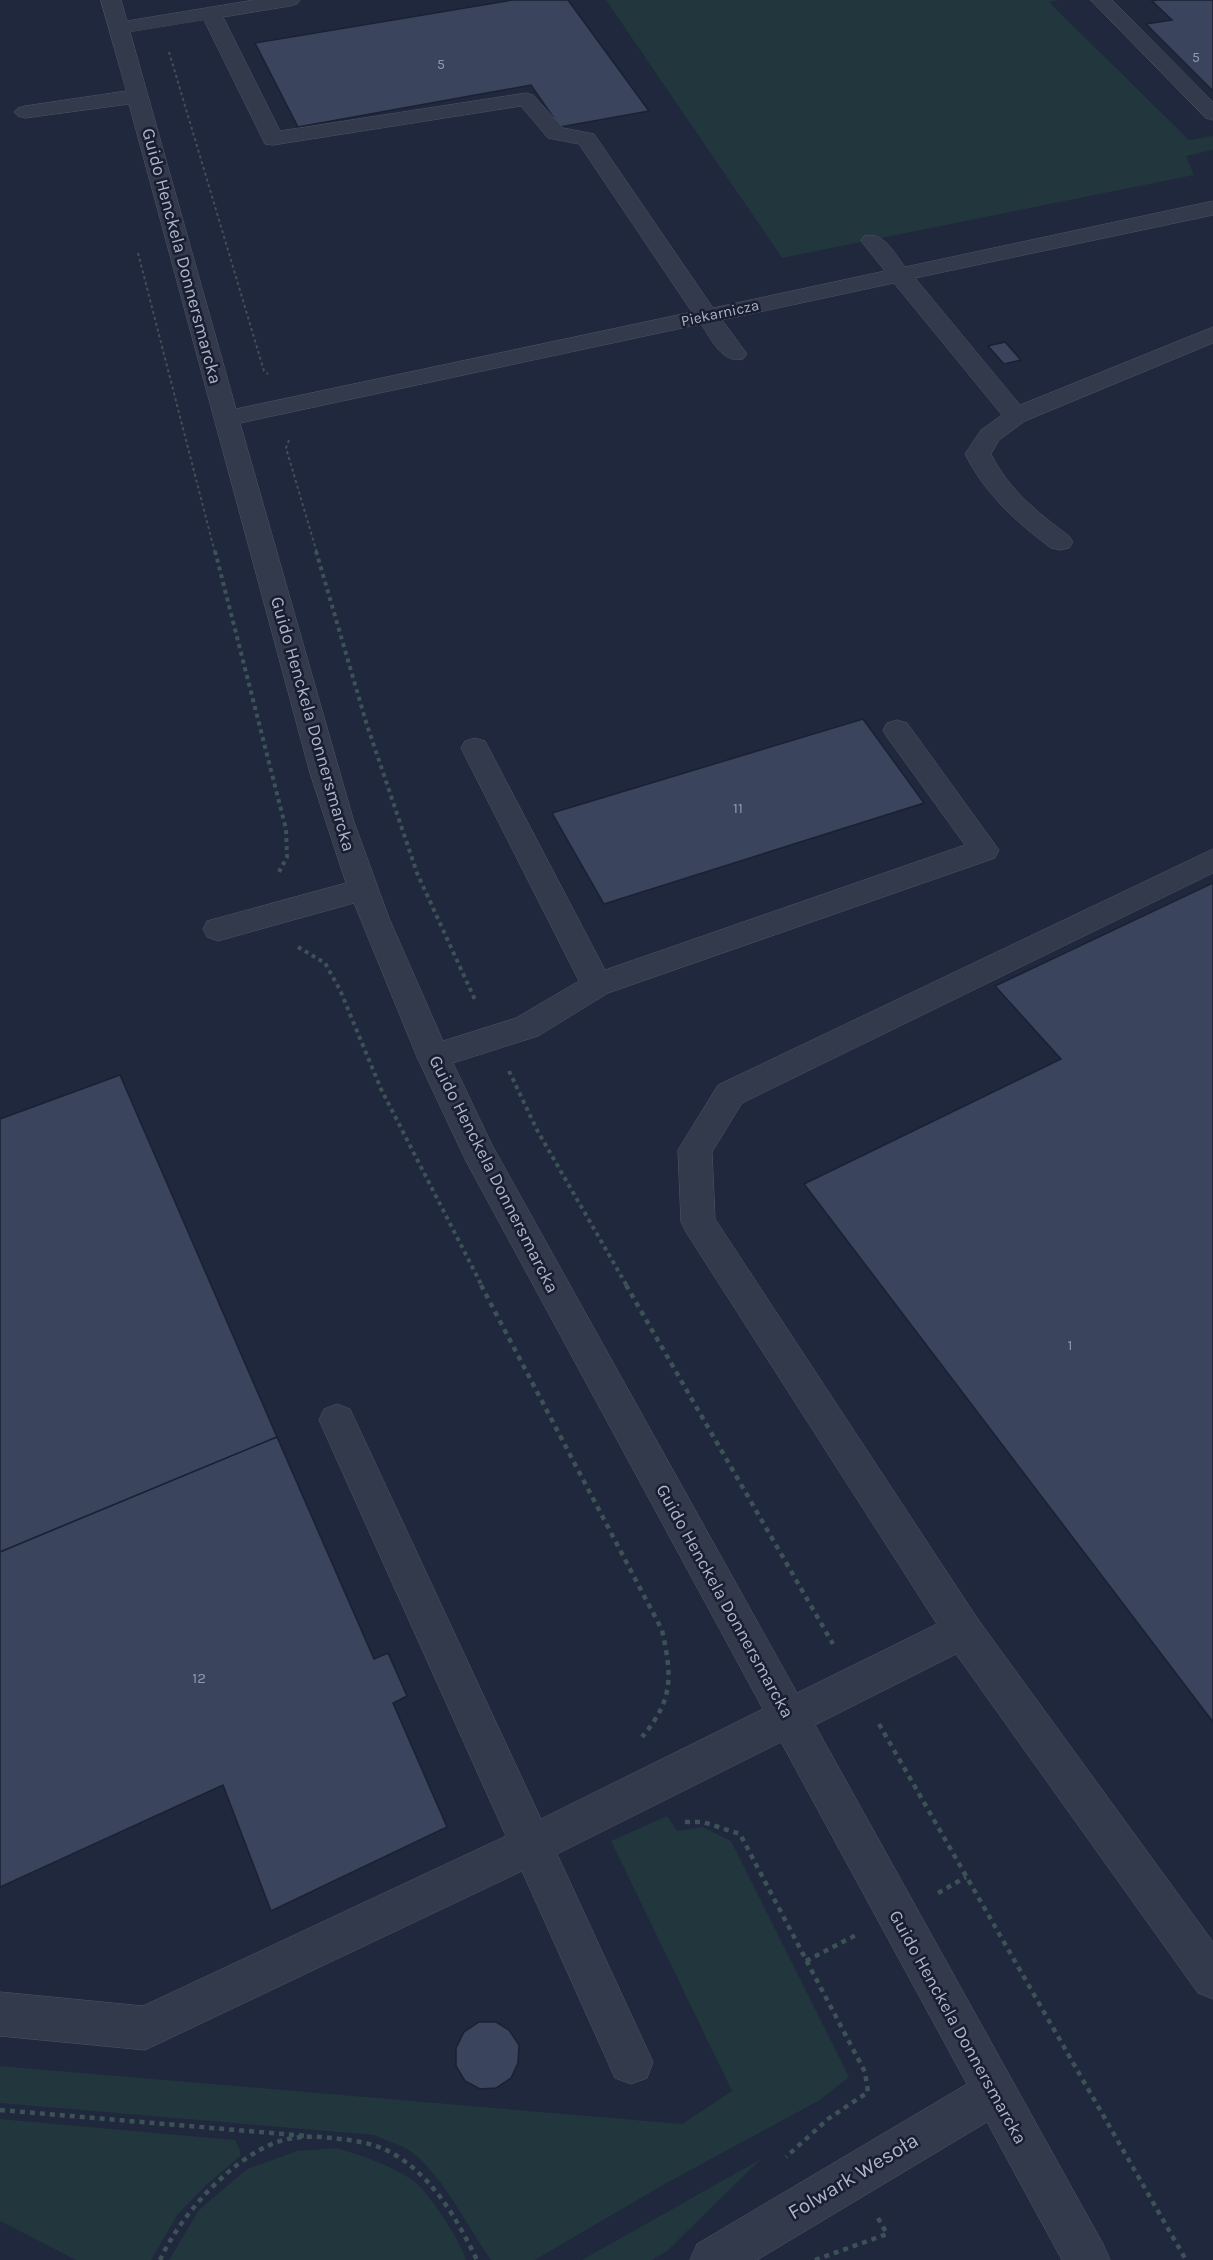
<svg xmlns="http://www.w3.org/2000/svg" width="1213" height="2260" viewBox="0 0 1213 2260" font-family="Karla,sans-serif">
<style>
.green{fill:#21363d}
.building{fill:#3b445d;stroke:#1b2133;stroke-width:1.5}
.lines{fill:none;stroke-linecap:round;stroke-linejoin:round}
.minor-casing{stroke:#4e5567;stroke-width:1}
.path-far2{stroke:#3c5257;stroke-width:2;stroke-dasharray:3 3;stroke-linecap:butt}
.path-far1{stroke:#3c5257;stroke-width:4;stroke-dasharray:4 4;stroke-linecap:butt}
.path{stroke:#3c5257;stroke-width:4.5;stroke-dasharray:5 5;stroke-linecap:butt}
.minor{fill:#333a4c;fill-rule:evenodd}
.labels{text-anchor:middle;stroke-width:5;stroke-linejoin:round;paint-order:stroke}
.far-number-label{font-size:14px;fill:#9199ad}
.far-street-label{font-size:15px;fill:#aeb5c8;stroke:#191f31}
.number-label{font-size:15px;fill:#9199ad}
.street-label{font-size:18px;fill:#aeb5c8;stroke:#191f31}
.near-street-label{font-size:21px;fill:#aeb5c8;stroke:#191f31}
</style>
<rect width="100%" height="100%" fill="#1f283c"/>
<g class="green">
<path d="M 606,0 L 1059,0 L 1049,2 L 1189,140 L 1213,136 L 1213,150 L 1186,156 L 1194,175 L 782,258 Z"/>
<path d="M 667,1816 L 677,1831 L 703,1827 L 731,1841 L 849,2077 L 820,2100 L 663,2185 L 535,2260 L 491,2260 C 466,2225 447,2182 413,2153 C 403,2145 386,2141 374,2135 L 0,2103 L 0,2066 L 682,2124 L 732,2091 L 611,1841 Z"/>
<path d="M 0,2119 L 235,2140 L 240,2150 L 240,2156 L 205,2186 L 178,2214 L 151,2260 L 76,2260 L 0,2221 Z"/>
<path d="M 337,2148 C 362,2156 389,2164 411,2179 C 426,2188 462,2242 466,2260 L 169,2260 L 199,2210 L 247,2169 L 297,2151 Z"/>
<path d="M 761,2159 L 667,2251 L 652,2260 L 582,2260 Z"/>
</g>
<g class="building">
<path d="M 513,0 L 568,0 L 649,111 L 560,127 L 531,85 L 298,127 L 255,43 Z"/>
<path d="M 1157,0 L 1213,0 L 1213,91 L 1146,24 L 1172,20 L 1152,1 Z"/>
<path d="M 1005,342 L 1021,360 L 1004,364 L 988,346 Z"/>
<path d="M 863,719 L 924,803 L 604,904 L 552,813 Z"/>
<path d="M 1213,883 L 1213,1722 L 804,1184 L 1061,1059 L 995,986 Z"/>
<path d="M 120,1075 L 277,1437 L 0,1552 L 0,1119 Z"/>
<path d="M 277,1437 L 374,1659 L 388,1653 L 407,1696 L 393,1703 L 447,1827 L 271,1911 L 223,1785 L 0,1887 L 0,1552 Z"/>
<path d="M 479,2022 L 496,2022 L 509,2030 L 519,2045 L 518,2063 L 511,2078 L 496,2088 L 480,2089 L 465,2081 L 456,2066 L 456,2048 L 464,2032 Z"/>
</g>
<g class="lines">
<g class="minor-casing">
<g id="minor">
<path d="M 101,0 L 121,0 L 127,21 L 254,0 L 300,0 L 297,4 L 290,6 L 223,17 L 280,131 L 526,93 L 533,95 L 563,128 L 594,134 L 713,308 L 885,271 L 861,241 L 864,236 C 884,231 894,253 905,267 L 1213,201 L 1213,215 L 915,278 L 1020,405 L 1213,327 L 1213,343 L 1025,421 L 999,440 L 991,454 C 1009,490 1037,512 1069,536 L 1073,542 L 1069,548 L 1060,550 L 1051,548 C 1015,521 986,495 965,454 L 981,430 L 1002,415 L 894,283 L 722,320 L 747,354 L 743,359 C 722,364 712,340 701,324 L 240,423 L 354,822 L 389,918 L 443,1041 L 516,1018 L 579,981 L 461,748 L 465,741 L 475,738 L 485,741 L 605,970 L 965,845 L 887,737 L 883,730 L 887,723 L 897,720 L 907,723 L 999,850 L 995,858 L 608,993 L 538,1036 L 453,1063 L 492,1145 L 797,1693 L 937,1624 L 686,1232 L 681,1222 L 678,1150 L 718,1085 L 1213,849 L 1213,873 L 742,1103 L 712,1152 L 715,1219 L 977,1618 L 1213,1942 L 1213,1999 L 1198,1993 L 956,1654 L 815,1725 L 1103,2244 L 1110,2260 L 1062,2260 L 987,2122 L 757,2260 L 690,2260 L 697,2244 L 967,2084 L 781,1742 L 557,1854 L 653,2062 L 647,2078 L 631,2084 L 615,2078 L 522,1871 L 145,2050 L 0,2036 L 0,1992 L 143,2006 L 506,1836 L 319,1420 L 324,1409 L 337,1404 L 350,1409 L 541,1819 L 763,1709 L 466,1161 L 417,1057 L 354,903 L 218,941 L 207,937 L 203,929 L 207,921 L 346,883 L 310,773 L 129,104 L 25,118 L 18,116 L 14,112 L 18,108 L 25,106 L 126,91 ZM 204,20 L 265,144 L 273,145 L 521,106 L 548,138 L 579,144 L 692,312 L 236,409 L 130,32 Z"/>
<path d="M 1091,0 L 1112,0 L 1213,102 L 1213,120 L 1206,118 Z"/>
</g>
</g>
<g class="path-far2">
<path d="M 169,52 L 264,371 L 268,374"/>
<path d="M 138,253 L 215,553"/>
<path d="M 289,440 L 286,448 L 317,553"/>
</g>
<g class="path-far1">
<path d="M 215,551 L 286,829 L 287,857 L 279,872"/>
<path d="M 316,551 L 366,722 L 417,873 L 476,1002"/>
<path d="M 298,947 L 325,963 L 340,990 L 381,1089 L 482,1286"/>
<path d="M 509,1071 L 537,1130 L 627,1286"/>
</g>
<g class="path">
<path d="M 481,1285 L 662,1630 C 672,1676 674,1699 642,1737"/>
<path d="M 626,1285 L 833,1644"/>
<path d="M 879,1724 L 1186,2260"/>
<path d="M 685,1822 L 703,1822 L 740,1834 L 865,2072 L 868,2092 L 828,2119 L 786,2157"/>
<path d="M 938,1893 L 966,1877"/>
<path d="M 806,1961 L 856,1935"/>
<path d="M 0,2110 L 307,2136"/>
<path d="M 160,2260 C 180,2216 230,2159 277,2142 C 297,2135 319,2136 340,2139 C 360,2141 380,2145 397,2156 C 435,2180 458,2221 477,2260"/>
<path d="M 815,2260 L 887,2234 L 878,2218"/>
</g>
<use href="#minor" class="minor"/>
</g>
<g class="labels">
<g class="far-number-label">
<text x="1196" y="62">5</text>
<text x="441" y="69">5</text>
</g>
<g class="far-street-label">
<text transform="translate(720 313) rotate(-12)" y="5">Piekarnicza</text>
</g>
<g class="number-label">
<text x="738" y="813">11</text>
<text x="1070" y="1350">1</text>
<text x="199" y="1683">12</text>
</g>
<g class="street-label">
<text transform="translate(182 256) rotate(75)" y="6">Guido Henckela Donnersmarcka</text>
<text transform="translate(313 724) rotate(74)" y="6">Guido Henckela Donnersmarcka</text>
<text transform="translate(494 1174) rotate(63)" y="6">Guido Henckela Donnersmarcka</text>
<text transform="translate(725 1601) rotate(61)" y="6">Guido Henckela Donnersmarcka</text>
<text transform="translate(958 2027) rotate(61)" y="6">Guido Henckela Donnersmarcka</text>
</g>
<g class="near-street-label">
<text transform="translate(853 2176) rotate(-31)" y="7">Folwark Wesoła</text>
</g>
</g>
</svg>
